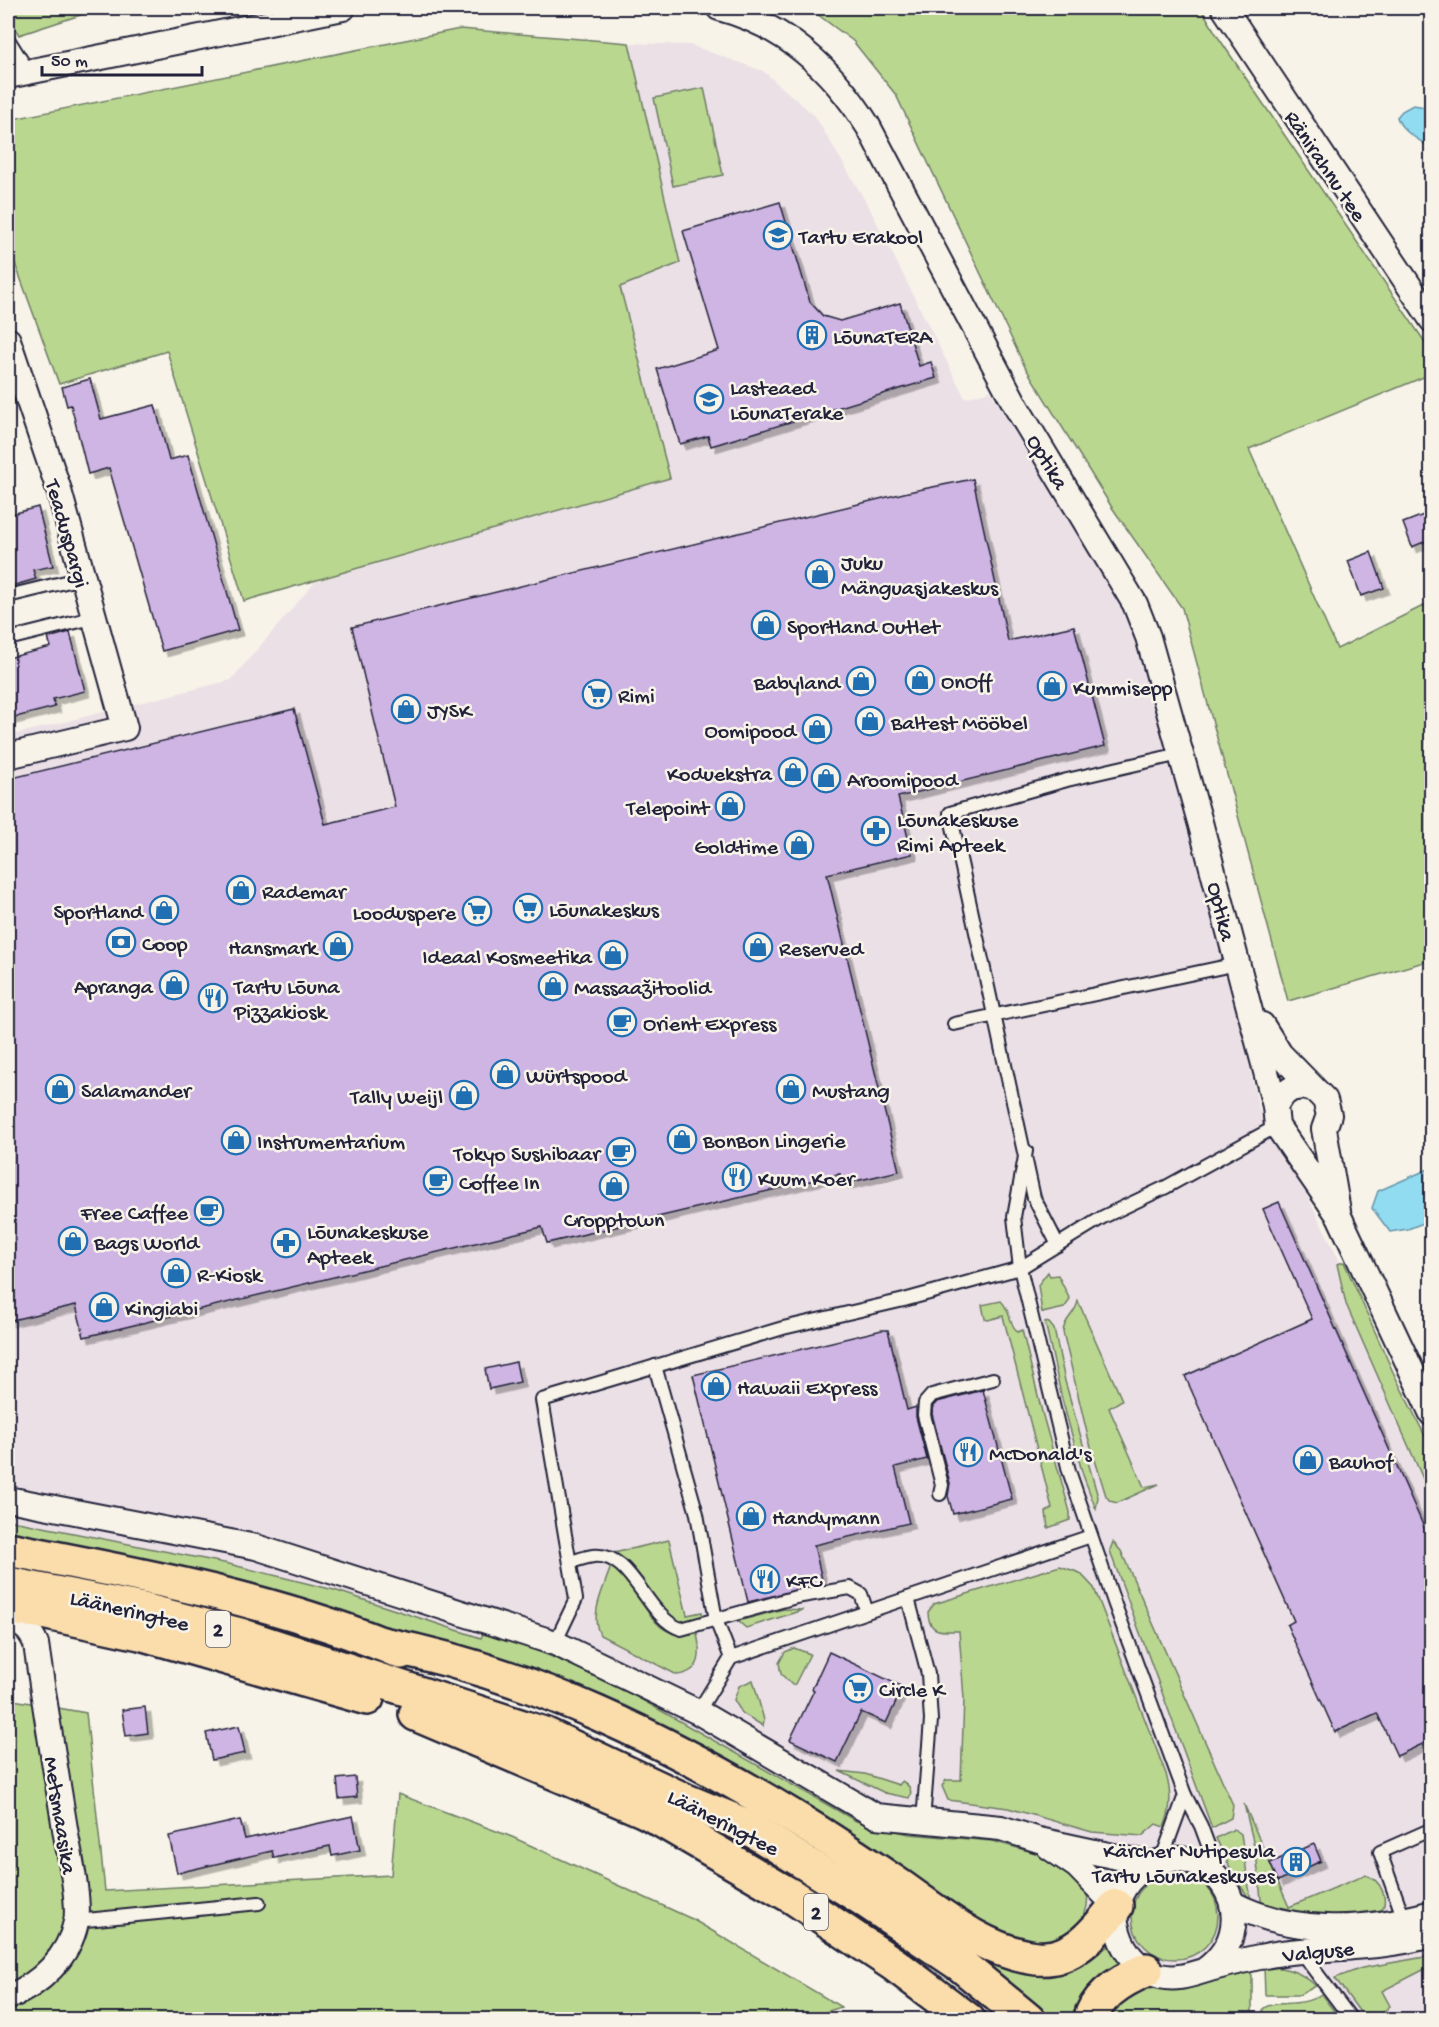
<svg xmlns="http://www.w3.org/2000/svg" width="1439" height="2027" viewBox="0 0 1439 2027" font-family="'Gochi Hand',sans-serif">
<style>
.built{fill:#ebe0e6}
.green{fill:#bad790;stroke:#6e7c66;stroke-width:1.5}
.water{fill:#91dcf1;stroke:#6592a8;stroke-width:1.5}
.building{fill:#cfb5e3;stroke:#22223b;stroke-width:1.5;filter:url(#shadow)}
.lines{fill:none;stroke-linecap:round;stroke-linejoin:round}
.service-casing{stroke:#22223b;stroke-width:16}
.minor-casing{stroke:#22223b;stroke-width:28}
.trunk-casing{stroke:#22223b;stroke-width:38}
.service{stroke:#f7f3e8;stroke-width:12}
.minor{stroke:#f7f3e8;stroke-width:24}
.trunk{stroke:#fbddab;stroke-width:33}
.labels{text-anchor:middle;stroke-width:5;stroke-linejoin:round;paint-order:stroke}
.shield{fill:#f7f3e8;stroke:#62616f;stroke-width:1.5}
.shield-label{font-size:21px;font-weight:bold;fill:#22223b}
.street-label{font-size:22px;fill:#22223b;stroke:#f7f3e8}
.poi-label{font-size:22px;fill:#22223b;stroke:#f7f3e8;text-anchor:start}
</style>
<defs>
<filter id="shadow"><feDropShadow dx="5.5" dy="5.5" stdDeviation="0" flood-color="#0004"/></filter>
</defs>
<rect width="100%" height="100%" fill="#f7f3e8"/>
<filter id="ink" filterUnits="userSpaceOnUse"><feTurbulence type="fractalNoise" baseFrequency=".0167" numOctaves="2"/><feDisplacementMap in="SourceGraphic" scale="12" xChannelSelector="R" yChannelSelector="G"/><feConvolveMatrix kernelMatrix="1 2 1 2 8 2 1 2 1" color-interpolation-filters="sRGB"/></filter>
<g filter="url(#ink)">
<path class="built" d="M 629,43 L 690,45 L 763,71 L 815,116 L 869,207 L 965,398 L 990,391 L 1132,621 L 1243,1038 L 1259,1109 L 1295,1171 L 1431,1445 L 1431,2019 L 1340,2019 L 1313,1983 L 1287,1970 L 1264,1967 L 1168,1987 L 1149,1986 L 1114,1951 L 1085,1916 L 1087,1910 L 1043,1855 L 992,1841 L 909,1834 L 856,1821 L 628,1692 L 576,1667 L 485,1629 L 481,1638 L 334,1590 L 229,1564 L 8,1520 L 8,736 L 231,680 L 315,582 L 670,478 L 620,287 L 680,263 Z"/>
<g class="green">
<path d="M 8,8 L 102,8 L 19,35 L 8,16 Z"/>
<path d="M 809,8 L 1201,8 L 1218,37 L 1431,351 L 1431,374 L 1249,449 L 1337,649 L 1431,602 L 1431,960 L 1288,1001 L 1182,608 L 1111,506 L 1025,367 L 896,95 L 853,41 Z"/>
<path d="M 460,29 L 629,43 L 680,263 L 620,287 L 670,478 L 244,601 L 167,351 L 59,384 L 8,244 L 8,120 Z"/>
<path d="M 704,88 L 723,175 L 673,186 L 654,98 Z"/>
<path d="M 1344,1262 L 1393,1372 L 1431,1448 L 1431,1497 L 1346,1304 L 1337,1264 Z"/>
<path d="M 1048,1272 L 1050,1276 L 1058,1275 L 1070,1300 L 1064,1308 L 1042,1313 L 1038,1285 Z"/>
<path d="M 1001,1301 C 1010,1309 1009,1323 1017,1332 L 1022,1330 L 1043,1416 L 1070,1512 L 1070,1520 L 1048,1528 L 1046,1512 L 1052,1508 L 1003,1316 L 988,1320 L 985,1319 L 982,1305 Z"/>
<path d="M 1078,1301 L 1122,1400 L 1109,1408 L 1144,1487 L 1159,1484 L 1117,1503 L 1110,1501 L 1106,1496 L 1088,1437 L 1063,1332 C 1064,1318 1076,1314 1078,1301 Z"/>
<path d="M 1045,1322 L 1049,1323 L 1054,1329 L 1065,1381 L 1098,1497 L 1096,1509 L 1083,1475 L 1062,1399 Z"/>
<path d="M 8,1520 L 229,1564 L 334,1590 L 481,1638 L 485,1629 L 576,1667 L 628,1692 L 856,1821 L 909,1834 L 992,1841 L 1043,1855 L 1056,1861 L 1087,1893 C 1091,1918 1069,1942 1043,1943 C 1032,1944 1021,1942 1010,1942 L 725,1764 L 8,1533 Z"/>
<path d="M 669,1540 L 687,1615 L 702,1612 L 703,1617 L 684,1622 C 654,1618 642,1567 614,1553 Z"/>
<path d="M 1113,1542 L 1121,1551 L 1233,1805 L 1231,1818 L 1212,1828 L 1112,1557 L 1110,1550 Z"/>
<path d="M 611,1566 C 645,1582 644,1646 697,1633 C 701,1653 703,1672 677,1675 L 600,1635 C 589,1614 604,1588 611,1566 Z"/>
<path d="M 1060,1566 L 1080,1573 L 1094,1588 L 1166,1774 C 1171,1792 1172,1810 1164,1827 L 1156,1824 L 1142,1836 L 1092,1832 L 1008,1808 L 948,1800 L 942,1786 L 946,1780 L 961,1780 L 964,1699 L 959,1631 C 943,1631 928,1634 928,1612 L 934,1604 Z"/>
<path d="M 784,1609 L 803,1610 L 746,1628 L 738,1621 Z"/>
<path d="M 794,1648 L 810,1654 L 795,1684 L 792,1685 L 781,1674 L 779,1663 L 785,1652 Z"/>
<path d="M 753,1680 L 764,1720 L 763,1726 L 742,1713 L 734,1700 L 739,1686 Z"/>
<path d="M 8,1699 L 86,1713 L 105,1891 L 391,1875 L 398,1794 L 512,1837 L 692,1919 L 841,2007 L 801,2020 L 8,2019 Z"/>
<path d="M 839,1771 L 865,1774 L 899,1785 L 902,1781 C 909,1785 913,1791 909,1798 L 885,1793 Z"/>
<path d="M 735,1800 L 1050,1973 C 1073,1970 1090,1962 1108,1946 L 1122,1967 L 1075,2019 L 1050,2019 L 979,1964 Z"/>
<path d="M 1244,1804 L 1289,1907 L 1365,1875 C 1381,1879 1391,1901 1379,1914 L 1330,1920 L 1262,1908 L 1256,1853 Z"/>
<path d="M 1234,1829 L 1241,1834 L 1251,1901 L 1235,1878 L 1216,1838 Z"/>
<circle cx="1175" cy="1916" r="43"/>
<path d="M 1431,1956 L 1431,1966 L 1382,1991 L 1390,2006 L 1375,2019 L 1365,2019 L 1335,1978 L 1362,1968 Z"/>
<path d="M 1264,1967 C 1283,1966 1302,1972 1316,1986 L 1299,1995 L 1265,1995 Z"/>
<path d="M 1248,1971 L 1252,1975 L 1252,2019 L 1109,2020 L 1120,2000 L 1149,1986 L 1168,1987 Z"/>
<path d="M 1321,1994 L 1340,2019 L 1263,2019 L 1263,2009 C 1273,1999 1302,2009 1321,1994 Z"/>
</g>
<g class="water">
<path d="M 1413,105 L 1431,108 L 1431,148 C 1420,140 1401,132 1397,117 L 1402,111 Z"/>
<path d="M 1431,1168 L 1431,1220 L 1408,1229 L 1390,1232 L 1372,1208 L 1378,1191 Z"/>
</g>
<g class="building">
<path d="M 780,202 L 810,302 L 823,316 L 840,321 L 900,303 L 919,366 L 931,362 L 936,378 L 711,446 L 708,436 L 680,444 L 657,369 L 719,350 L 683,231 Z"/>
<path d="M 90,379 L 101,419 L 155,405 L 169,460 L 188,455 L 238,630 L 162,651 L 109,468 L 88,474 L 71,405 L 67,406 L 62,387 Z"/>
<path d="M 973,479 L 1008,641 L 1074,626 L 1105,746 L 898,797 L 912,854 L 827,874 L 899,1171 L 843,1184 L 840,1174 L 547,1243 L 542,1227 L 84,1337 L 76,1305 L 8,1321 L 8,779 L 294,709 L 325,824 L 395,807 L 352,627 L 908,492 Z"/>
<path d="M 38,507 L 53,566 L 33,570 L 36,579 L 8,587 L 8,515 Z"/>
<path d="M 1431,512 L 1431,539 L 1412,547 L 1403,523 Z"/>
<path d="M 1371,552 L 1384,588 L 1361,596 L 1348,561 Z"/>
<path d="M 70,632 L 85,691 L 53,699 L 55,707 L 8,719 L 8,658 L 51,647 L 48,638 Z"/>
<path d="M 1279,1202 L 1431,1543 L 1431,1740 L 1397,1756 L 1377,1713 L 1335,1732 L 1287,1625 L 1294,1621 L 1185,1376 L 1312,1319 L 1263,1209 Z"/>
<path d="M 882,1330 L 888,1330 L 907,1410 L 916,1407 L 916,1417 L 927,1459 L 895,1467 L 909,1523 L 814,1545 L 823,1584 L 748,1602 L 693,1375 Z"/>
<path d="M 516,1362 L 520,1382 L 489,1389 L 485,1369 Z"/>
<path d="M 983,1390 L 1012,1499 L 953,1514 L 948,1496 L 950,1483 L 932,1414 L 933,1406 L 937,1402 Z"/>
<path d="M 829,1652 L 903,1687 L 886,1723 L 861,1712 L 837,1762 L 790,1740 L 814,1690 L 812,1689 Z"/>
<path d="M 145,1707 L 148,1733 L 126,1736 L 122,1710 Z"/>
<path d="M 239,1726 L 245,1753 L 212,1760 L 206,1733 Z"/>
<path d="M 355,1777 L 357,1797 L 339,1799 L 337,1779 Z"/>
<path d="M 353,1816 L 360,1850 L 332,1856 L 330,1846 L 274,1858 L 272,1851 L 177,1873 L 169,1836 L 240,1820 L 245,1839 Z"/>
<path d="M 1314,1844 L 1321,1861 L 1278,1881 L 1270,1863 Z"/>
</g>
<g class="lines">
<g class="service-casing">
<g id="service">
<path d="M 8,39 L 28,71"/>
<path d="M 8,596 L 82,578"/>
<path d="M 8,639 L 92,618"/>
<path d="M 954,1024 L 1237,964"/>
<path d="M 1026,1151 L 1014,1217 L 1020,1268 L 1069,1471 L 1115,1605 L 1185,1795 L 1201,1826 L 1218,1872"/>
<path d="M 1058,1245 L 1034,1198 L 950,813 L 1067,780 L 1180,754"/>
<path d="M 655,1366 L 697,1514 L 716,1620 L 731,1658"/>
<path d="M 940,1494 L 942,1485 L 924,1415 L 925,1403 L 932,1395 L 993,1379"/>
<path d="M 570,1562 C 578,1560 586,1557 593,1556 C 633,1551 645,1617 681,1629 L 796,1597 L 850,1588 L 861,1594 L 867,1612"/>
<path d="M 908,1598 L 928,1674 L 931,1720 L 923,1821"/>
<path d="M 555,1643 L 576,1599 L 542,1400 L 783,1328 L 904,1300 L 1020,1268 L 1103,1217 L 1166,1187 L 1277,1126"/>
<path d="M 698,1712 L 731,1658 L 1091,1536"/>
<path d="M 1161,1861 L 1185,1795"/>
<path d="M 76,1921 L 259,1903"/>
<path d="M 1405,1922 L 1380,1852 L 1432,1829"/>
<path d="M 1300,1951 L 1352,2020"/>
</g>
</g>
<g class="minor-casing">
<g id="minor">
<path d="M 719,8 C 786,26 832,69 868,126 L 1017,408 L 1135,604 L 1148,637 L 1200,822 L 1275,1106"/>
<path d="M 1224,8 L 1432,320"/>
<path d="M 8,76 L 343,8"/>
<path d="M 8,340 L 58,487 L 125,728 L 8,756"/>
<path d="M 1262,1025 L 1280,1054 L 1325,1100 L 1329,1115 L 1324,1129 L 1338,1211"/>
<path d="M 1314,1090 L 1302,1087 L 1291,1089 L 1281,1096 L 1275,1106 L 1277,1126 L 1339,1216 L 1432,1414"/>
<path d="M 8,1499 L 256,1547 L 555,1643 L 698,1712 L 876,1816 L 1001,1828 L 1039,1840 L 1150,1864"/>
<path d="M 8,1619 C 23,1624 30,1629 36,1644 C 45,1708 56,1772 66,1835 C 70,1856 80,1902 76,1922 C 69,1957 40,1985 8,1997"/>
<path d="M 1049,1847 L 1077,1866 L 1116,1906"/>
<path d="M 1233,1904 C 1296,1936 1365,1931 1432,1913"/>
<path d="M 1205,1970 C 1274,1919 1205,1824 1139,1872 C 1123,1883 1114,1904 1116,1923 C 1120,1947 1135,1969 1160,1976 C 1180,1981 1197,1972 1217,1967 C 1245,1960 1273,1953 1301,1951 C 1345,1947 1389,1947 1432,1935"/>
</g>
</g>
<g class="trunk-casing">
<g id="trunk">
<path d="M 8,1549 C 137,1574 279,1600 401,1652"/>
<path d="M 8,1584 L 143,1610 L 240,1635 L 544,1734 L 684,1800 L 744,1825 L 863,1899 L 961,1965 L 1028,2020"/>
<path d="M 8,1608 L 38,1611 L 140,1633 L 367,1698"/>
<path d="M 382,1644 C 531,1673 669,1741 798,1820 C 833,1841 867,1864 901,1887 C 942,1916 985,1952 1036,1958 C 1073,1962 1096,1931 1116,1906"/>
<path d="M 416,1714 L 657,1816"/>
<path d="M 637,1806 L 793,1897 L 895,1965 L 968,2020"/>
<path d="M 1090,2020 C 1097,1994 1124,1979 1146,1970"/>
</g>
</g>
<use href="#service" class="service"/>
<use href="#minor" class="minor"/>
<use href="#trunk" class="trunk"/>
</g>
</g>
<defs>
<g id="school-ring" transform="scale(1.5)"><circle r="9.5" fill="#f7f3e8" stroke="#1f6fb2" stroke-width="1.5"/><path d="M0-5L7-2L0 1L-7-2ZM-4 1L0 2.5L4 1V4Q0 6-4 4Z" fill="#1f6fb2"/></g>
<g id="building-ring" transform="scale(1.5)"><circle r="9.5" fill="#f7f3e8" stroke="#1f6fb2" stroke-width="1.5"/><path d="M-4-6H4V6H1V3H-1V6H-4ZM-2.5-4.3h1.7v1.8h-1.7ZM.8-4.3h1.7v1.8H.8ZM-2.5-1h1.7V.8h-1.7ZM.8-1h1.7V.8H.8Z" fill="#1f6fb2"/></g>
<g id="shop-ring" transform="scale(1.5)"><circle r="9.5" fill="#f7f3e8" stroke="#1f6fb2" stroke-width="1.5"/><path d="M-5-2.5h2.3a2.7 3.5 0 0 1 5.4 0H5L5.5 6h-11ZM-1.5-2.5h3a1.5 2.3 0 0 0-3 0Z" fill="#1f6fb2"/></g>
<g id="supermarket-ring" transform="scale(1.5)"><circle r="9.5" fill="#f7f3e8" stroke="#1f6fb2" stroke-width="1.5"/><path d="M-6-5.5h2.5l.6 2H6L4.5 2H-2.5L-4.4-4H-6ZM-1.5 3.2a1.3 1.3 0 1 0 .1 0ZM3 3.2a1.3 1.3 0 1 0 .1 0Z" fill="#1f6fb2"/></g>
<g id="pharmacy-ring" transform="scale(1.5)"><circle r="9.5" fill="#f7f3e8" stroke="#1f6fb2" stroke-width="1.5"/><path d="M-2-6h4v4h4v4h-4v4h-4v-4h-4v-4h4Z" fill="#1f6fb2"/></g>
<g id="bank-ring" transform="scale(1.5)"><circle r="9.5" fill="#f7f3e8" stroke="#1f6fb2" stroke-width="1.5"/><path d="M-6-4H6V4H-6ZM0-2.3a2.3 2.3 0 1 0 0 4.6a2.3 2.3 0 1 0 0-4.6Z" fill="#1f6fb2"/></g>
<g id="restaurant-ring" transform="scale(1.5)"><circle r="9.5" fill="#f7f3e8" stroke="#1f6fb2" stroke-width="1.5"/><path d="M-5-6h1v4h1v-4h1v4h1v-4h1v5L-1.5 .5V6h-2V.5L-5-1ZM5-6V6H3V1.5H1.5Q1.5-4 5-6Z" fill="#1f6fb2"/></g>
<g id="cafe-ring" transform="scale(1.5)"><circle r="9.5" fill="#f7f3e8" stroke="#1f6fb2" stroke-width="1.5"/><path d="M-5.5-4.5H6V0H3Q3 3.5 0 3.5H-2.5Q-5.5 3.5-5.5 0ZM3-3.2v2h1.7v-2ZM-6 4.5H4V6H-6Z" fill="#1f6fb2"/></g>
</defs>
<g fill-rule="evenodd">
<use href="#school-ring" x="778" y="235"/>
<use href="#building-ring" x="812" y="335"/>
<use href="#school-ring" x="709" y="399"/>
<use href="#shop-ring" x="820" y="574"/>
<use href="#shop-ring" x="766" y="625"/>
<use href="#shop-ring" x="920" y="680"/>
<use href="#shop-ring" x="861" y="681"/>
<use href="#shop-ring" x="1052" y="686"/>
<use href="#supermarket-ring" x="597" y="694"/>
<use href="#shop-ring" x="406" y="709"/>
<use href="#shop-ring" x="870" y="721"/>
<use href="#shop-ring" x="817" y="729"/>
<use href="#shop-ring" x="793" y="772"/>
<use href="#shop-ring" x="826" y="778"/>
<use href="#shop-ring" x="730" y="806"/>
<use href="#pharmacy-ring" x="876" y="831"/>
<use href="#shop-ring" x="799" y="845"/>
<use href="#shop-ring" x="241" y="890"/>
<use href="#supermarket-ring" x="528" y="908"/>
<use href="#shop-ring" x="164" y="910"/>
<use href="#supermarket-ring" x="477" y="911"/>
<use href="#bank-ring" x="121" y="942"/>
<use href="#shop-ring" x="338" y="946"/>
<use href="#shop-ring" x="758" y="947"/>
<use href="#shop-ring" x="613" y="955"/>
<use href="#shop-ring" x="174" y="985"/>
<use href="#shop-ring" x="553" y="986"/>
<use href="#restaurant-ring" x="213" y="998"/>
<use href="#cafe-ring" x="622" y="1022"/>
<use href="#shop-ring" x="505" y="1074"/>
<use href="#shop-ring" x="60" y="1089"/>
<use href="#shop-ring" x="791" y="1089"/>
<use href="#shop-ring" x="464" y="1095"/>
<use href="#shop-ring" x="682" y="1139"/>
<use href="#shop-ring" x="236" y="1140"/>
<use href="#cafe-ring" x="621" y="1152"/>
<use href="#restaurant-ring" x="737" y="1177"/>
<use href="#cafe-ring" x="438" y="1181"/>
<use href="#shop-ring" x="614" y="1186"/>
<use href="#cafe-ring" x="209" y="1211"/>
<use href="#shop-ring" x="73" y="1241"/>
<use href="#pharmacy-ring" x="286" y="1243"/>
<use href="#shop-ring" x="176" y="1273"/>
<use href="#shop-ring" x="104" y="1307"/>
<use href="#shop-ring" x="716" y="1386"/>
<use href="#restaurant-ring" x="968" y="1452"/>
<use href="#shop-ring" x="1308" y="1460"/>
<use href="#shop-ring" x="751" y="1516"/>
<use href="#restaurant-ring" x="765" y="1579"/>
<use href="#supermarket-ring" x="858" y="1688"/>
<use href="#building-ring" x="1296" y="1862"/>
</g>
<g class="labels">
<g class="shield">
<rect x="206" y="1611" width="24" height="36" rx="4.5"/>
<rect x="804" y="1894" width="24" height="36" rx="4.5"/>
</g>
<g class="shield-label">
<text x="218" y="1636">2</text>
<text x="816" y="1919">2</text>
</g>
<g class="street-label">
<text transform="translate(1327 165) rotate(56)" y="8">Ränirahnu tee</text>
<text transform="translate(1049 461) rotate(59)" y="8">Optika</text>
<text transform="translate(69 533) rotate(74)" y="8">Teaduspargi</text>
<text transform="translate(1223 911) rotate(76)" y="8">Optika</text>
<text transform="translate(130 1609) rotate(13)" y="8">Lääneringtee</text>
<text transform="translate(62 1815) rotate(81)" y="8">Metsmaasika</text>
<text transform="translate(724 1821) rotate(27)" y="8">Lääneringtee</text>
<text transform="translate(1318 1950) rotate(-6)" y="8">Valguse</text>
</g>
<g class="poi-label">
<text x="799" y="243">Tartu Erakool</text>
<text x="833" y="343">LõunaTERA</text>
<text x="730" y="394">Lasteaed<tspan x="730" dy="25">LõunaTerake</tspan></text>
<text x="841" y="569">Juku<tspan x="841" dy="25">Mänguasjakeskus</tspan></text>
<text x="787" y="633">Sportland Outlet</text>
<text x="941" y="688">OnOff</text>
<text x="840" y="689" text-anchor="end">Babyland</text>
<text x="1073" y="694">Kummisepp</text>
<text x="618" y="702">Rimi</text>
<text x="427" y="717">JYSK</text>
<text x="891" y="729">Baltest Mööbel</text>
<text x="796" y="737" text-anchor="end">Oomipood</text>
<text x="772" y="780" text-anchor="end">Koduekstra</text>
<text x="847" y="786">Aroomipood</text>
<text x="709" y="814" text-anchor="end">Telepoint</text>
<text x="897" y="826">Lõunakeskuse<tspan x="897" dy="25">Rimi Apteek</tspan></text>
<text x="778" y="853" text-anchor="end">Goldtime</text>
<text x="262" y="898">Rademar</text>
<text x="549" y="916">Lõunakeskus</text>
<text x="143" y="918" text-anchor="end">Sportland</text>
<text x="456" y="919" text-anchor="end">Looduspere</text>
<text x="142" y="950">Coop</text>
<text x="317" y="954" text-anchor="end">Hansmark</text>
<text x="779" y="955">Reserved</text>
<text x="592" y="963" text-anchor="end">Ideaal Kosmeetika</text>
<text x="153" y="993" text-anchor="end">Apranga</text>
<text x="234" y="993">Tartu Lõuna<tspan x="234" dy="25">Pizzakiosk</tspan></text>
<text x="574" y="994">Massaažitoolid</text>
<text x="643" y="1030">Orient Express</text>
<text x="526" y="1082">Würtspood</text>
<text x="81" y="1097">Salamander</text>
<text x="812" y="1097">Mustang</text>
<text x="443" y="1103" text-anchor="end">Tally Weijl</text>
<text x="703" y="1147">BonBon Lingerie</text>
<text x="257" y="1148">Instrumentarium</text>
<text x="600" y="1160" text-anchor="end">Tokyo Sushibaar</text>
<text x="758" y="1185">Kuum Koer</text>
<text x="459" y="1189">Coffee In</text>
<text x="188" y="1219" text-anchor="end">Free Caffee</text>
<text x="614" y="1226" text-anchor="middle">Cropptown</text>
<text x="307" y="1238">Lõunakeskuse<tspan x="307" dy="25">Apteek</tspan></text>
<text x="94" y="1249">Bags World</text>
<text x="197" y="1281">R-Kiosk</text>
<text x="125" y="1315">Kingiabi</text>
<text x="737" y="1394">Hawaii Express</text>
<text x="989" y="1460">McDonald's</text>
<text x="1329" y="1468">Bauhof</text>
<text x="772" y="1524">Handymann</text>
<text x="786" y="1587">KFC</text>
<text x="879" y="1696">Circle K</text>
<text x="1275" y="1857" text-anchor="end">Kärcher Nutipesula<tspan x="1275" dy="25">Tartu Lõunakeskuses</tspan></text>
</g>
</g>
<rect width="1439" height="2027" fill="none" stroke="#f7f3e8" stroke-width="30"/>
<rect x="15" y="15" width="1409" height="1997" fill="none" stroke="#22223b" stroke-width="2" filter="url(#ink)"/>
<path d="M42 66v9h160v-9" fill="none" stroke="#22223b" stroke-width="3"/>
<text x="51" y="66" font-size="18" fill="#22223b" stroke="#f7f3e8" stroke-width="4.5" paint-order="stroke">50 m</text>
</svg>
